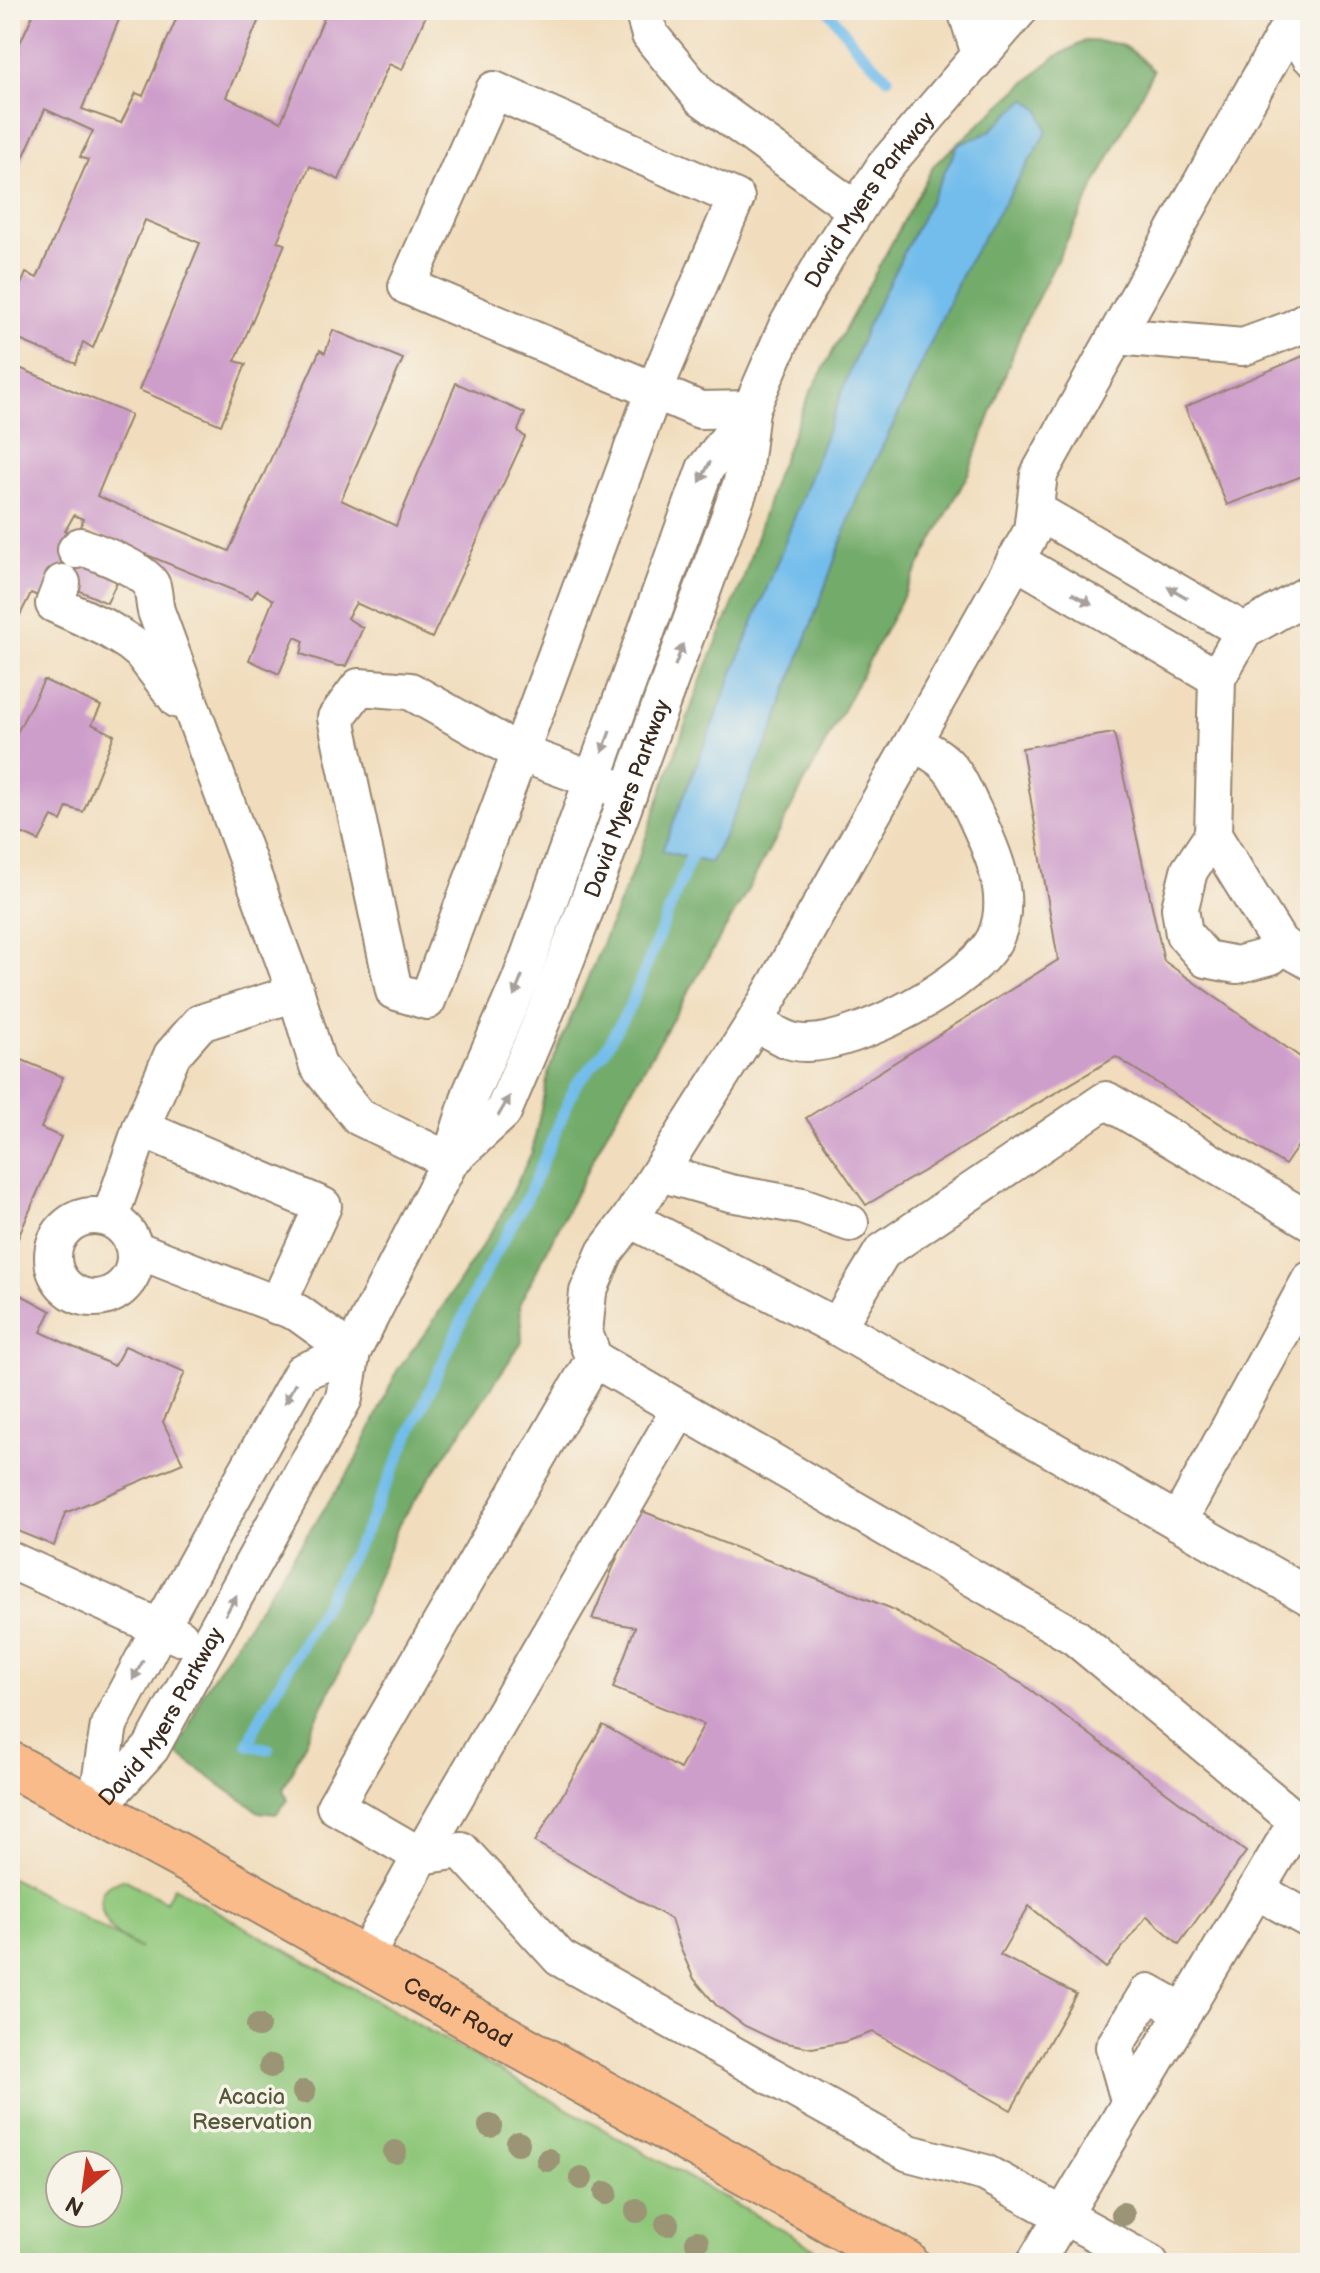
<svg xmlns="http://www.w3.org/2000/svg" width="1320" height="2273" viewBox="0 0 1320 2273" font-family="'Balsamiq Sans',sans-serif">
<style>
.green{fill:#8fc77a;stroke:#65784c;stroke-width:2;fill-rule:evenodd}
.forest{fill:#73ac6a;stroke:#576b44;stroke-width:2}
.water{fill:#73bdec;stroke:#577485;stroke-width:2}
.lines{fill:none;stroke-linecap:round;stroke-linejoin:round}
.stream{stroke:#73bdec;stroke-width:11}
.building{fill:#ce9ecb}
.minor-casing{stroke:#96846e;stroke-width:40}
.major-casing{stroke:#96846e;stroke-width:48}
.minor{stroke:#fff;stroke-width:36}
.major{stroke:#fabb8b;stroke-width:44}
.tree{fill:#9b9475}
.oneway{fill:#a79f9a}
.labels{text-anchor:middle;stroke-width:7;stroke-linejoin:round;paint-order:stroke}
.street-label{font-size:22px;fill:#3b2a1e;stroke:#f7f3e8}
.park-label{font-size:22px;fill:#54593a;stroke:#f7f3e8}
</style>
<rect width="100%" height="100%" fill="#f7f3e8"/>
<filter id="ink" filterUnits="userSpaceOnUse"><feTurbulence type="fractalNoise" baseFrequency=".0125" numOctaves="2"/><feDisplacementMap in="SourceGraphic" scale="16" xChannelSelector="R" yChannelSelector="G"/><feConvolveMatrix kernelMatrix="1 2 1 2 8 2 1 2 1" color-interpolation-filters="sRGB"/></filter>
<filter id="wash" filterUnits="userSpaceOnUse"><feTurbulence type="fractalNoise" baseFrequency=".006" numOctaves="4" result="noise"/><feDisplacementMap in="SourceGraphic" scale="32" xChannelSelector="R" yChannelSelector="G"/><feGaussianBlur stdDeviation="1.8" result="paint"/><feColorMatrix in="noise" values="0 0 0 0 0 0 0 0 0 0 0 0 0 0 0 0 0 1.4 0 .05"/><feComposite in="paint" operator="in"/></filter>
<g filter="url(#wash)">
<rect width="100%" height="100%" fill="#f1ddbd"/>
<path class="green" d="M 10,1877 L 140,1949 C 133,1943 121,1939 113,1931 C 105,1922 94,1898 106,1887 C 110,1883 119,1881 124,1879 L 166,1902 L 174,1887 L 840,2263 L 10,2263 ZM 60,2165 L 108,2165 L 108,2213 L 60,2213 Z"/>
<path class="forest" d="M 1085,41 C 1122,42 1128,44 1153,71 L 1023,327 L 969,472 L 746,893 L 608,1130 L 520,1303 L 522,1342 L 399,1524 L 342,1665 L 283,1790 L 288,1800 L 276,1814 L 259,1812 L 177,1754 L 203,1692 L 354,1464 L 398,1369 L 428,1329 L 499,1220 L 532,1152 L 549,1070 L 640,854 L 702,677 L 742,583 L 776,475 L 807,399 L 934,165 L 1053,58 Z"/>
<path class="water" d="M 1026,99 L 1040,110 L 1047,132 L 964,269 L 904,403 L 858,496 L 772,733 L 719,847 L 710,863 L 662,851 L 782,550 L 867,326 L 958,145 L 989,132 Z"/>
<g class="lines">
<g class="stream">
<path d="M 828,10 L 856,47 L 888,78"/>
<path d="M 269,1749 L 248,1745 L 259,1720 L 365,1532 L 478,1285 L 528,1196 L 576,1084 L 603,1054 L 631,1004 L 695,847"/>
</g>
</g>
<g id="blocks">
<g class="building">
<path d="M 35,10 L 123,10 L 82,109 L 121,123 L 136,93 L 143,96 L 180,10 L 263,10 L 226,97 L 281,122 L 327,10 L 420,10 L 427,13 L 402,70 L 389,64 L 339,180 L 310,166 L 277,242 L 285,244 L 235,361 L 246,364 L 221,425 L 139,390 L 200,243 L 145,220 L 93,348 L 83,342 L 76,364 L 10,336 L 10,310 L 26,273 L 37,278 L 88,160 L 80,157 L 93,131 L 45,109 L 10,187 L 10,65 Z"/>
<path d="M 333,330 L 403,359 L 341,500 L 396,526 L 456,383 L 525,413 L 518,431 L 525,437 L 432,638 L 356,603 L 347,618 L 363,628 L 346,666 L 338,666 L 301,654 L 304,641 L 295,637 L 279,674 L 249,660 L 273,600 L 257,590 L 252,598 L 81,528 L 83,519 L 74,515 L 65,531 L 121,573 L 107,603 L 51,578 L 42,598 L 31,593 L 10,635 L 10,364 L 131,415 L 97,496 L 229,551 L 320,350 L 325,353 Z"/>
<path d="M 1310,353 L 1310,473 L 1227,505 L 1185,407 Z"/>
<path d="M 44,680 L 101,706 L 92,724 L 114,735 L 83,812 L 67,807 L 61,821 L 52,817 L 39,841 L 10,828 L 10,746 Z"/>
<path d="M 1114,733 L 1164,961 L 1310,1064 L 1310,1128 L 1285,1165 L 1116,1057 L 866,1205 L 806,1118 L 1058,960 L 1022,748 Z"/>
<path d="M 10,1055 L 63,1077 L 41,1128 L 61,1137 L 10,1257 Z"/>
<path d="M 10,1289 L 51,1311 L 41,1332 L 114,1366 L 125,1346 L 185,1372 L 163,1422 L 183,1463 L 65,1513 L 54,1546 L 10,1528 Z"/>
<path d="M 637,1509 L 890,1608 L 1024,1685 L 1246,1852 L 1179,1944 L 1147,1916 L 1106,1968 L 1029,1906 L 1000,1955 L 1076,1994 L 1011,2110 L 873,2032 L 844,2042 L 812,2048 L 777,2041 L 745,2026 L 716,2005 L 694,1979 L 681,1950 L 671,1919 L 535,1842 L 603,1725 L 680,1769 L 704,1724 L 613,1688 L 635,1627 L 592,1619 Z"/>
</g>
</g>
</g>
<g filter="url(#ink)">
<use href="#blocks" fill-opacity="0" stroke="#96846e" stroke-width="2"/>
<g class="lines">
<g class="minor-casing">
<g id="minor">
<path d="M 643,10 L 650,35 L 701,97 L 856,210"/>
<path d="M 966,10 L 980,54"/>
<path d="M 1285,34 L 1306,49 L 1310,56"/>
<path d="M 1116,336 L 1243,347 L 1292,329 L 1310,318"/>
<path d="M 1035,510 L 1244,631"/>
<path d="M 76,550 L 80,546 C 96,552 146,570 152,586 C 154,593 154,603 156,611 L 296,993 L 200,1023 L 172,1055 L 141,1128 L 110,1218"/>
<path d="M 1015,560 L 1217,678"/>
<path d="M 62,583 L 54,604 L 106,628 L 130,643 L 141,652 L 178,700"/>
<path d="M 1310,593 L 1244,631 L 1217,678 L 1213,835 L 1280,944 L 1310,961"/>
<path d="M 359,687 L 410,691 L 520,753 L 427,1001 L 394,991 L 336,718 Z"/>
<path d="M 629,793 L 520,753 L 654,391 L 736,198 L 494,90 L 407,286 L 700,410 L 751,409"/>
<path d="M 1213,835 L 1189,871 L 1180,908 L 1184,934 L 1206,959 L 1237,965 L 1271,956 L 1280,944"/>
<path d="M 296,993 L 318,1066 L 359,1117 L 450,1161"/>
<path d="M 755,1022 C 771,1031 786,1043 805,1043 C 854,1045 976,982 996,936 C 1014,894 990,846 972,808 C 965,794 959,778 948,766 C 939,755 924,749 913,742"/>
<path d="M 141,1128 L 323,1206 L 277,1306"/>
<path id="s1" d="M 451,1160 L 503,1112 L 549,1004 L 603,863 L 742,482 L 751,410"/>
<path d="M 660,1173 L 730,1193 L 802,1206 L 850,1223"/>
<circle cx="94" cy="1257" r="41"/>
<path d="M 1310,1221 L 1106,1100 L 882,1252 L 837,1327 L 1310,1597"/>
<path d="M 135,1249 L 298,1313 L 352,1352"/>
<path d="M 837,1327 L 630,1219 L 755,1022 L 1032,531 L 1039,474 L 1298,10"/>
<path d="M 594,1359 L 584,1333 L 588,1292 L 605,1252 L 630,1219"/>
<path d="M 1178,1522 L 1310,1280"/>
<path d="M 10,1560 L 180,1637"/>
<path id="s2" d="M 96,1809 L 151,1748 L 344,1398 L 352,1352 L 450,1161 L 471,1093 L 520,981 L 705,469 L 751,409 L 787,326 L 826,257 L 884,167 L 1019,10"/>
<path d="M 96,1809 L 109,1725 L 160,1628 L 302,1372 L 352,1352"/>
<path d="M 421,1856 L 461,1850 L 560,1958 L 909,2153 L 985,2173 L 1150,2263"/>
<path d="M 421,1856 L 680,1409"/>
<path d="M 1256,1890 L 1310,1920"/>
<path d="M 364,1959 L 421,1856 L 335,1806 L 594,1359 L 1075,1637 L 1297,1821 L 1035,2263"/>
<path d="M 1130,2104 L 1114,2047 L 1148,1992 L 1184,2012"/>
</g>
</g>
<g class="major-casing">
<g id="major">
<path id="s3" d="M 10,1764 L 213,1874 L 906,2263"/>
</g>
</g>
<use href="#minor" class="minor"/>
<use href="#major" class="major"/>
</g>
<g class="tree">
<circle cx="258" cy="2026" r="12"/>
<circle cx="271" cy="2066" r="12"/>
<circle cx="304" cy="2092" r="12"/>
<circle cx="490" cy="2126" r="12"/>
<circle cx="518" cy="2143" r="12"/>
<circle cx="395" cy="2152" r="12"/>
<circle cx="548" cy="2160" r="12"/>
<circle cx="581" cy="2178" r="12"/>
<circle cx="606" cy="2193" r="12"/>
<circle cx="637" cy="2211" r="12"/>
<circle cx="1123" cy="2214" r="12"/>
<circle cx="667" cy="2224" r="12"/>
<circle cx="697" cy="2242" r="12"/>
</g>
<defs><path id="oneway-solid" d="M-6-.8H1V-3.2L6.5 0L1 3.2V.8H-6Z" transform="scale(2)"/></defs>
<g class="oneway">
<use href="#oneway-solid" transform="translate(705 472) rotate(117)"/>
<use href="#oneway-solid" transform="translate(1177 592) rotate(-150)"/>
<use href="#oneway-solid" transform="translate(1082 599) rotate(30)"/>
<use href="#oneway-solid" transform="translate(679 655) rotate(-70)"/>
<use href="#oneway-solid" transform="translate(606 742) rotate(110)"/>
<use href="#oneway-solid" transform="translate(518 986) rotate(112)"/>
<use href="#oneway-solid" transform="translate(504 1106) rotate(-60)"/>
<use href="#oneway-solid" transform="translate(290 1393) rotate(119)"/>
<use href="#oneway-solid" transform="translate(231 1605) rotate(-61)"/>
<use href="#oneway-solid" transform="translate(138 1670) rotate(118)"/>
</g>
</g>
<g class="labels">
<g class="street-label">
<text dy="8" stroke="none"><textPath href="#s2" startOffset="1798">David Myers Parkway</textPath></text>
<text dy="8" stroke="none"><textPath href="#s1" startOffset="408">David Myers Parkway</textPath></text>
<text dy="8" stroke="none"><textPath href="#s2" startOffset="114">David Myers Parkway</textPath></text>
<text dy="8" stroke="none"><textPath href="#s3" startOffset="512">Cedar Road</textPath></text>
</g>
<g class="park-label">
<text x="252" y="2104">Acacia<tspan x="252" dy="25">Reservation</tspan></text>
</g>
</g>
<rect width="1320" height="2273" fill="none" stroke="#f7f3e8" stroke-width="40"/>
<g transform="translate(84 2189) rotate(209)"><circle r="38" fill="#f7f3e8" stroke="#aca397" stroke-width="2"/>
<path d="M0-6L14 30L0 20L-14 30Z" fill="#c8321e"/>
<text y="-12" font-size="22" font-weight="bold" text-anchor="middle" fill="#3b2a1e">N</text>
</g>
</svg>
